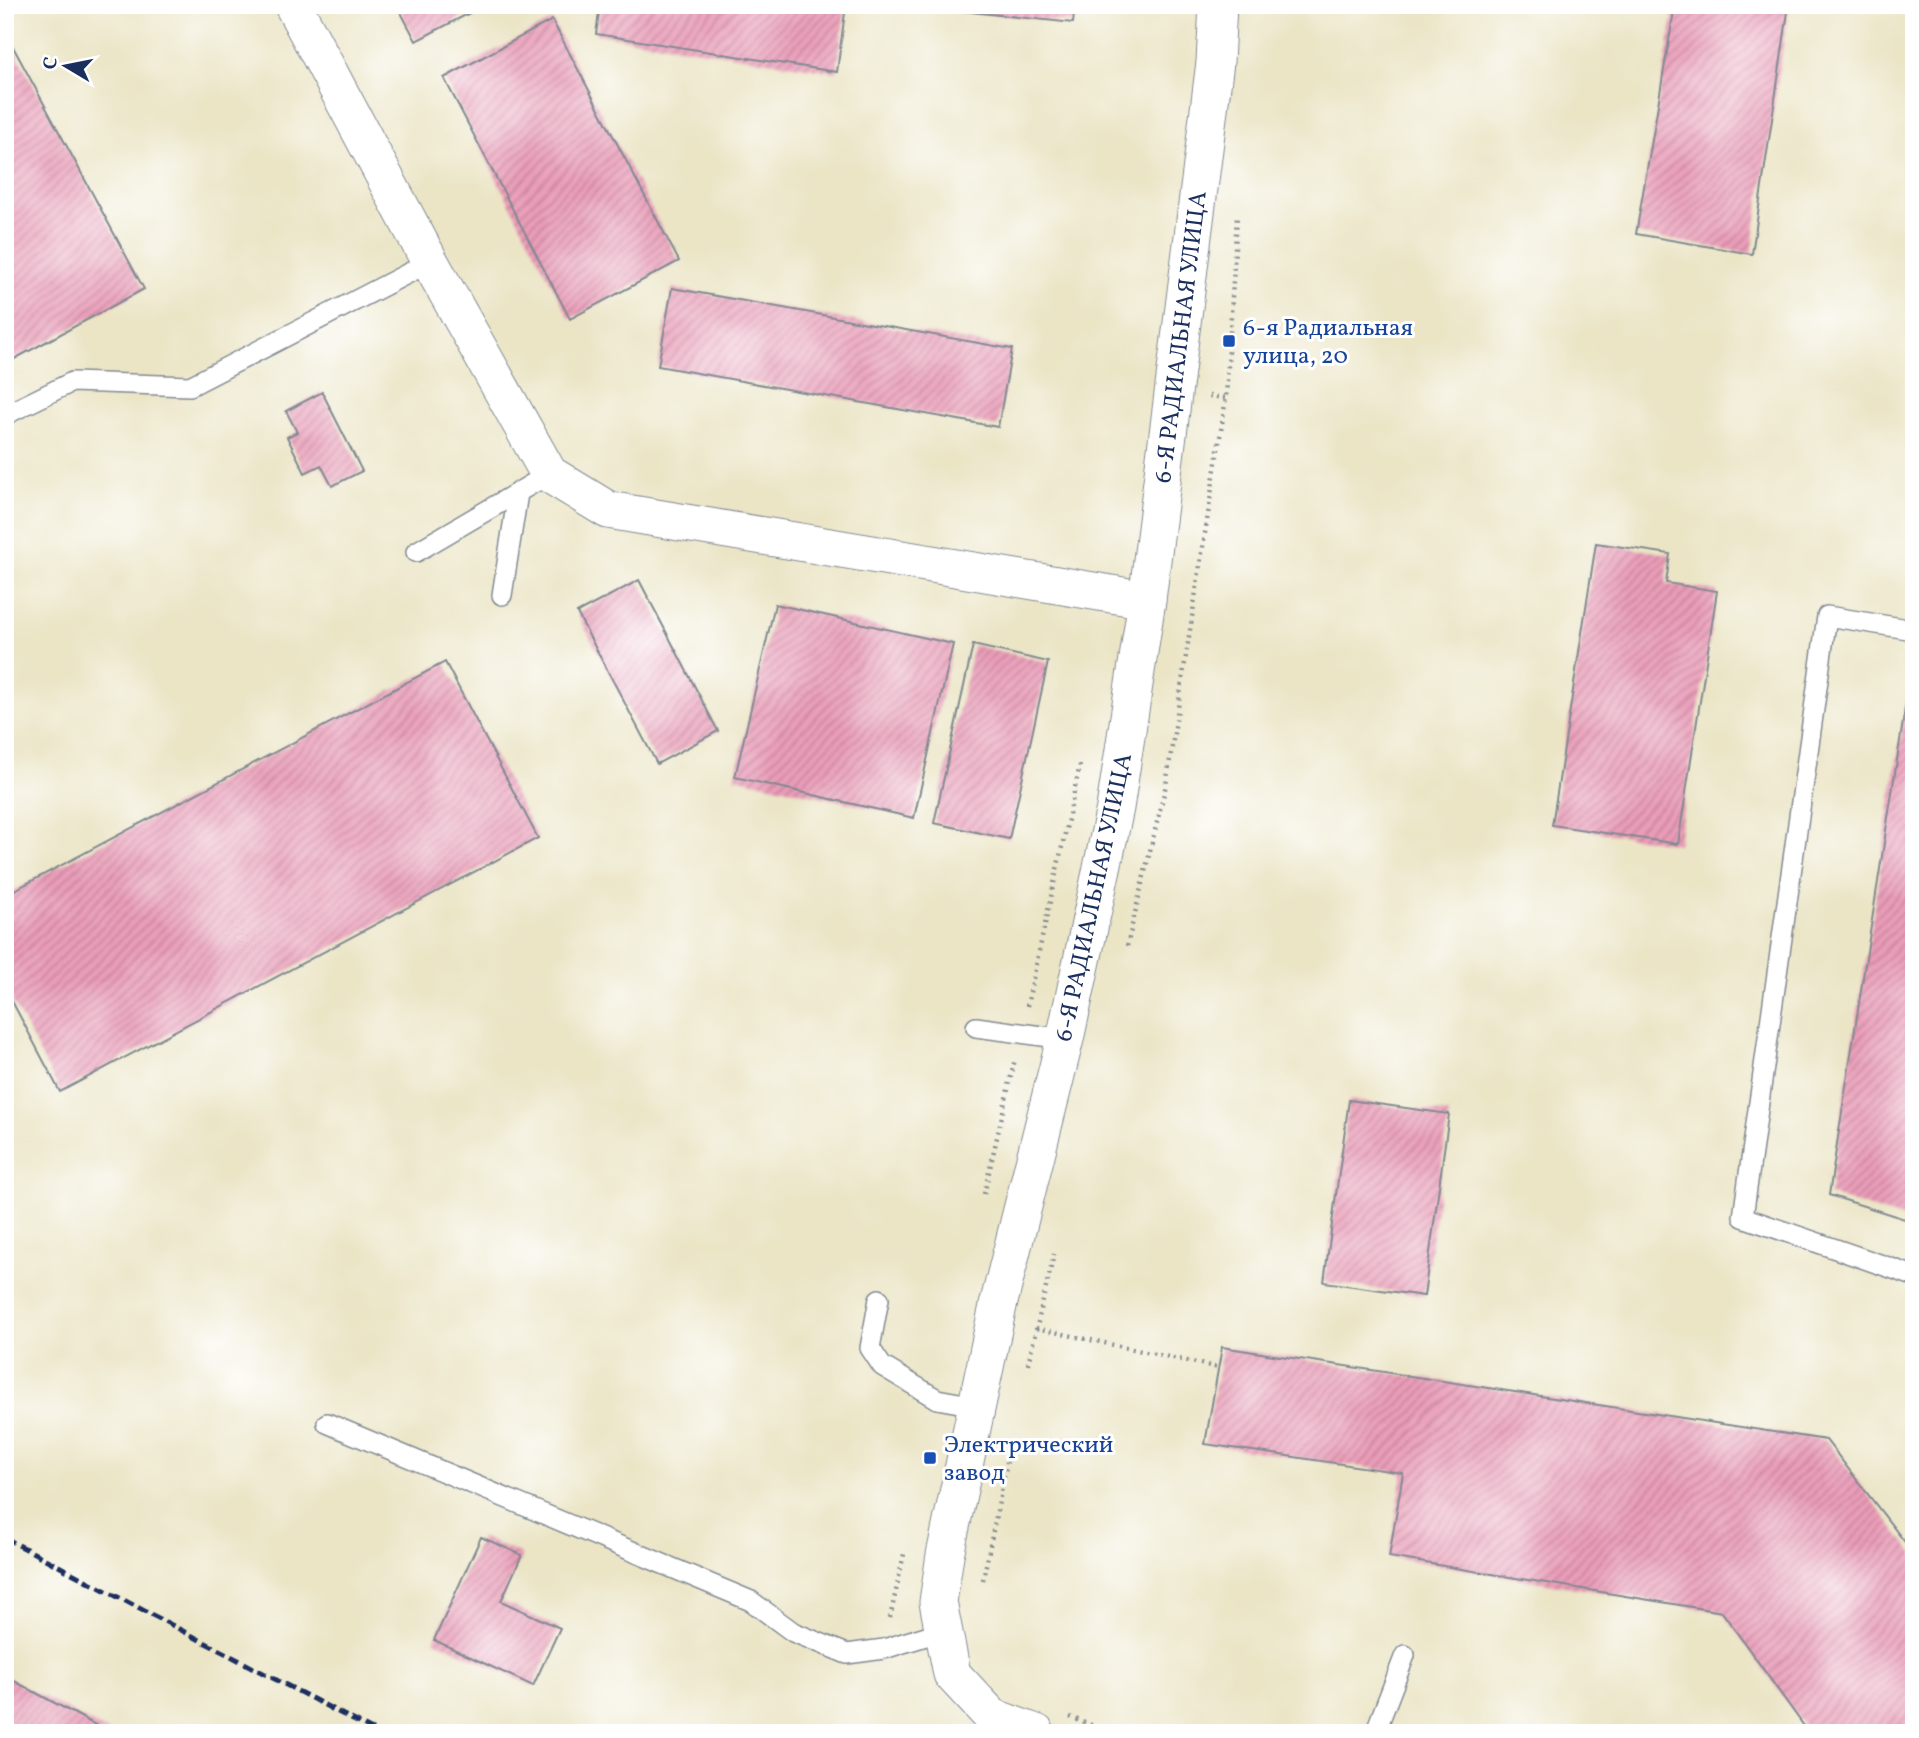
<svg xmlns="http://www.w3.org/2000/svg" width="1919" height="1738" viewBox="0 0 1919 1738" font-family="Vollkorn,serif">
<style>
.building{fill:url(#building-hatch)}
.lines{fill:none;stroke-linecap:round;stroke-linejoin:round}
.lane-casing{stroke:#838a92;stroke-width:22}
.street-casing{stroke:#838a92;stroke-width:39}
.path{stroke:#838a92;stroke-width:4.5;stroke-dasharray:2 5;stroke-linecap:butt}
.lane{stroke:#fff;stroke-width:19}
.street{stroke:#fff;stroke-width:37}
.rail{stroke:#1b2f5e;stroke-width:5;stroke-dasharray:10 5;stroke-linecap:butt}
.transit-dot{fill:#1a4fb4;stroke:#fff;stroke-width:2.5}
.labels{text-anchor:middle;stroke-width:6;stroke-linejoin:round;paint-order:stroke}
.transit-label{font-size:24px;fill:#164399;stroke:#fff;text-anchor:start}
.street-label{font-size:24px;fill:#1b2f5e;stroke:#fff}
</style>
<defs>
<pattern id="building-hatch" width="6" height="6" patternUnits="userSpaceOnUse" patternTransform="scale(1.75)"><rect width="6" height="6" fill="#eb9db8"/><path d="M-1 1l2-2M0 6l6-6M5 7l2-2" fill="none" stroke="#be8099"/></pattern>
</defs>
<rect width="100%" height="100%" fill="#fff"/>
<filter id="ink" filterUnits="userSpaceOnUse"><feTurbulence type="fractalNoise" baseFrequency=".0143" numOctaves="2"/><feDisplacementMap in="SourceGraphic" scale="14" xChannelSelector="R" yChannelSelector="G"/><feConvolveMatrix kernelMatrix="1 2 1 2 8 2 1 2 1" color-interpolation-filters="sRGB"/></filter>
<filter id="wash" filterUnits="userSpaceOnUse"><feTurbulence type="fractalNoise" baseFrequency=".00686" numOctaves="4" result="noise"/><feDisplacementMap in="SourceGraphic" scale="28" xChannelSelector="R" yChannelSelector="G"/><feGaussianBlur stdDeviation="1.57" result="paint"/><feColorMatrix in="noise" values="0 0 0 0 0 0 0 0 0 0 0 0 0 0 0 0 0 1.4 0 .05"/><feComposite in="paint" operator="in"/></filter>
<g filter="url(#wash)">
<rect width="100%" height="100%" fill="#ebe5c6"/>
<g id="blocks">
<g class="building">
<path d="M 397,5 L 485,5 L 416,41 Z"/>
<path d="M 600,5 L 846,5 L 837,72 L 596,34 Z"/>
<path d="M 964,5 L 1075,5 L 1073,23 L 963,11 Z"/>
<path d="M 1675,5 L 1789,5 L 1752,254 L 1636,234 Z"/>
<path d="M 552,20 L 679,261 L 570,319 L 444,78 Z"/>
<path d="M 5,32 L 144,289 L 5,364 Z"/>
<path d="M 672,288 L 1012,349 L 998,427 L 658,366 Z"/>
<path d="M 322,392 L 362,471 L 332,486 L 321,465 L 305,473 L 287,437 L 297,432 L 286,411 Z"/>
<path d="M 1596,543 L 1670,554 L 1666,583 L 1717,591 L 1678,844 L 1552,825 Z"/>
<path d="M 639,580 L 718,731 L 657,764 L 577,613 Z"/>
<path d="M 775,604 L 953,644 L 914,818 L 735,777 Z"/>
<path d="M 973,645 L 1048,662 L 1009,839 L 934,823 Z"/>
<path d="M 445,662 L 538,838 L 60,1092 L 5,988 L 5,895 Z"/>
<path d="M 1907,696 L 1914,697 L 1914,1222 L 1829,1195 Z"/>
<path d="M 1349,1100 L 1449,1114 L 1424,1296 L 1324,1282 Z"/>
<path d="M 1222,1347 L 1826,1440 L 1914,1554 L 1914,1733 L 1809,1733 L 1722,1612 L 1389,1557 L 1403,1473 L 1205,1444 Z"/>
<path d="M 481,1537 L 522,1555 L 501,1601 L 560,1628 L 533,1686 L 434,1640 Z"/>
<path d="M 5,1676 L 110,1733 L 5,1733 Z"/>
</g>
</g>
</g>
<g filter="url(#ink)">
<use href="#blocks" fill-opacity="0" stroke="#838a92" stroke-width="2"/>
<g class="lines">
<g class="lane-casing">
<g id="lane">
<path d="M 5,415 L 72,382 L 190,386 L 430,262"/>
<path d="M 416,552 L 549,474"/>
<path d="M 502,595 L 518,493"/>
<path d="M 1914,630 L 1827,616 L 1743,1217 L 1914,1276"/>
<path d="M 976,1027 L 1065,1039"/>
<path d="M 879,1299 L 870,1348 L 882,1366 L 937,1399 L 976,1406"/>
<path d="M 327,1423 L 751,1601 L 793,1632 L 847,1654 L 884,1649 L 942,1631"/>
<path d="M 1375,1733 L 1405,1655"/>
</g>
</g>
<g class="street-casing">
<g id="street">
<path d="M 293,5 L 430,262 L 549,474 L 608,510 L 1147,600"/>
<path d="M 1036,1733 L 992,1717 L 952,1674 L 938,1602 L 945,1555 L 998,1306 L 1065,1039 L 1115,808 L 1147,600 L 1215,62 L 1218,5"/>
</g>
</g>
<g class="path">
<path d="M 1209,396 L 1226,398"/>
<path d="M 1127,946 L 1166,785 L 1226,398 L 1237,215"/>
<path d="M 1027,1006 L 1080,765"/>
<path d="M 984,1194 L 1015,1059"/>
<path d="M 1036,1328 L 1219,1368"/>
<path d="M 1028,1364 L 1054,1254"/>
<path d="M 983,1580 L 1007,1462"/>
<path d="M 890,1618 L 904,1554"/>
<path d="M 1070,1717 L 1112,1733"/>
</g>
<use href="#lane" class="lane"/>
<use href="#street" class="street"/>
<path class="rail" d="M 5,1538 L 378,1733"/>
</g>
</g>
<g class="transit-dot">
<rect x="1222" y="334" width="14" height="14" rx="3.5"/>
<rect x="923" y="1451" width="14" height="14" rx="3.5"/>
</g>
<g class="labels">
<g class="transit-label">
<text x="1243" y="335">6-я Радиальная<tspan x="1243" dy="28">улица, 20</tspan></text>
<text x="944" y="1452">Электрический<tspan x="944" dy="28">завод</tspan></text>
</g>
<g class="street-label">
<text transform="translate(1180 337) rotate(-83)" y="8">6-Я РАДИАЛЬНАЯ УЛИЦА</text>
<text transform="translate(1093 897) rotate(-78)" y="8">6-Я РАДИАЛЬНАЯ УЛИЦА</text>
</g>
</g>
<rect width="1919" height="1738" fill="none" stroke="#fff" stroke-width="28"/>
<g transform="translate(66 66) rotate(280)" stroke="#ffffff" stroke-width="5" paint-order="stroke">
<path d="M0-5L12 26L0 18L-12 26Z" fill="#1b2f5e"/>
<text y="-10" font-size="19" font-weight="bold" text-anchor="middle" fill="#1b2f5e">С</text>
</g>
</svg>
